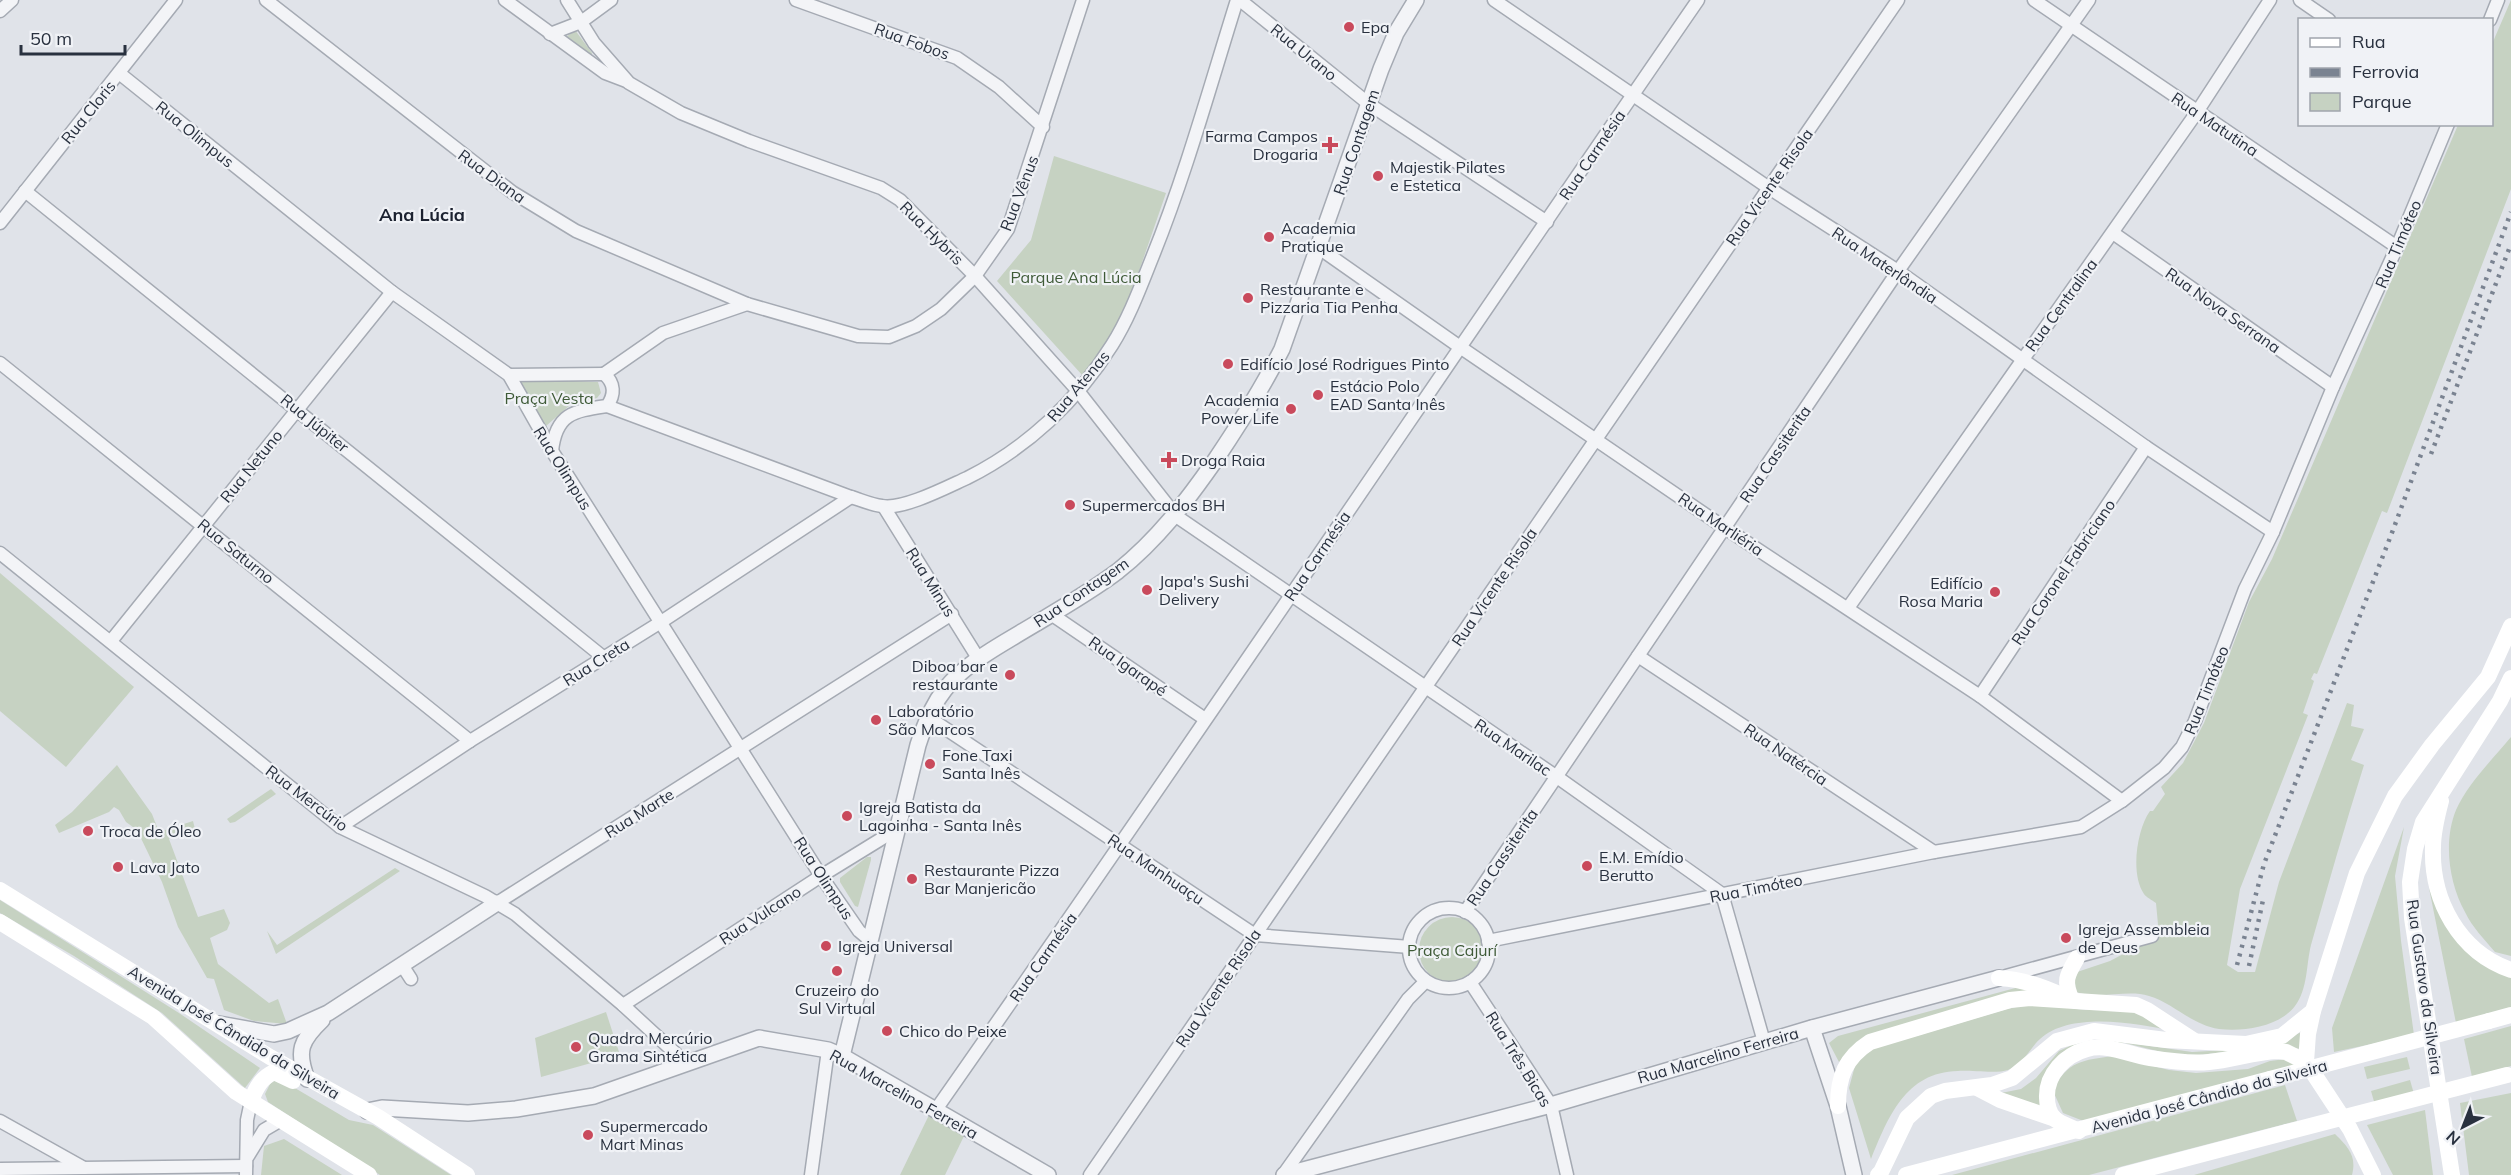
<svg xmlns="http://www.w3.org/2000/svg" width="2511" height="1175" viewBox="0 0 2511 1175" font-family="Mulish,sans-serif">
<style>
.green{fill:#c6d2c2}
.lines{fill:none;stroke-linecap:round;stroke-linejoin:round}
.minor-casing{stroke:#a5aab3;stroke-width:15}
.tertiary-casing{stroke:#a5aab3;stroke-width:18}
.minor{stroke:#f3f4f7;stroke-width:12}
.tertiary{stroke:#f3f4f7;stroke-width:15}
.secondary{stroke:#fff;stroke-width:16}
.rail{stroke:#7a8391;stroke-width:4.5;stroke-dasharray:3 6;stroke-linecap:butt}
.secondary-bridge{stroke:#fff;stroke-width:16}
.poi-dot{fill:#c94a5c;stroke:#f0f2f6;stroke-width:2}
.labels{text-anchor:middle;stroke-width:4.5;stroke-linejoin:round;paint-order:stroke}
.poi-label{font-size:16px;fill:#29313f;stroke:#f0f2f6;text-anchor:start}
.street-label{font-size:16px;fill:#29313f;stroke:#f0f2f6}
.park-label{font-size:16px;fill:#3e5a37;stroke:#f0f2f6}
.neighbourhood-label{font-size:18px;font-weight:bold;fill:#1c2230;stroke:#f0f2f6}
</style>
<rect width="100%" height="100%" fill="#e0e3e9"/>
<g class="green">
<path d="M 2511,0 L 2511,189 L 2387,513 L 2382,511 L 2317,674 L 2314,673 L 2311,679 L 2314,681 L 2303,713 L 2308,715 L 2240,889 L 2227,965 L 2238,972 L 2255,972 L 2279,882 L 2347,703 L 2354,705 L 2351,726 L 2364,729 L 2351,760 L 2364,765 C 2345,825 2328,885 2311,945 C 2306,965 2308,989 2295,1006 C 2279,1027 2243,1032 2219,1029 C 2192,1025 2173,1003 2149,996 C 2127,989 2101,1000 2076,992 L 2074,982 L 2077,972 L 2110,961 L 2159,935 L 2156,903 C 2152,900 2146,897 2144,894 C 2130,874 2137,829 2150,811 L 2153,811 L 2165,794 L 2161,787 L 2183,763 L 2204,723 L 2249,602 L 2272,559 L 2458,125 L 2492,124 L 2492,44 Z"/>
<path d="M 575,30 L 592,53 L 592,55 L 565,38 Z"/>
<path d="M 1054,156 L 1166,193 L 1128,303 L 1106,343 L 1083,376 L 997,281 L 1031,240 Z"/>
<path d="M 525,379 L 598,382 L 601,393 L 597,398 L 570,405 L 546,426 L 522,386 L 521,382 Z"/>
<path d="M 0,573 L 134,687 L 66,767 L 0,711 Z"/>
<path d="M 2511,737 L 2511,956 L 2495,952 C 2485,940 2472,927 2465,912 C 2449,883 2443,842 2456,810 C 2468,783 2493,759 2511,737 Z"/>
<path d="M 117,765 L 152,814 L 159,832 L 193,821 L 195,829 L 175,833 L 169,839 L 198,917 L 224,909 L 230,923 L 227,930 L 210,938 L 218,964 L 269,1003 L 278,999 L 287,1024 L 254,1021 L 224,1010 L 214,979 L 207,978 L 178,927 L 162,882 L 137,830 L 126,822 L 119,810 L 114,807 L 109,812 L 59,833 L 55,825 L 72,812 Z"/>
<path d="M 271,789 L 276,794 L 235,822 L 230,823 L 227,819 Z"/>
<path d="M 2404,827 L 2395,876 L 2401,941 L 2414,1035 L 2334,1052 L 2332,1028 Z"/>
<path d="M 867,857 L 871,857 L 871,860 L 858,907 L 855,906 L 840,882 L 840,878 Z"/>
<path d="M 395,868 L 400,871 L 276,954 L 267,931 L 277,945 Z"/>
<path d="M 2429,888 L 2447,928 L 2511,977 L 2511,1009 L 2456,1023 Z"/>
<path d="M 0,900 L 179,1013 L 260,1068 L 245,1088 L 162,1013 L 74,956 L 0,913 Z"/>
<circle cx="1452" cy="950" r="33"/>
<path d="M 2019,987 L 2035,988 L 1851,1048 L 1839,1062 L 1829,1043 L 1838,1036 Z"/>
<path d="M 2060,1004 C 2088,1016 2105,1005 2130,1010 C 2144,1012 2160,1025 2173,1031 C 2137,1023 2070,1011 2040,1039 C 2029,1049 2024,1064 2008,1070 C 1997,1074 1970,1070 1958,1071 C 1905,1072 1888,1118 1871,1159 L 1849,1088 L 1856,1062 L 1862,1052 L 2007,1009 L 2026,1005 Z"/>
<path d="M 606,1012 L 620,1055 L 541,1077 L 535,1038 Z"/>
<path d="M 2511,1026 L 2511,1066 L 2472,1077 L 2464,1039 Z"/>
<path d="M 2303,1032 L 2302,1049 L 2273,1046 L 2191,1056 L 2165,1053 L 2125,1043 L 2073,1047 L 2061,1053 L 2049,1068 L 2043,1107 L 2001,1093 L 2021,1089 L 2036,1078 L 2059,1051 L 2072,1045 L 2102,1039 L 2192,1052 L 2227,1050 L 2272,1041 Z"/>
<path d="M 2113,1056 L 2169,1070 L 2196,1073 L 2248,1069 L 2270,1061 L 2286,1059 L 2302,1063 L 2086,1122 L 2063,1113 L 2053,1091 C 2066,1061 2084,1060 2113,1056 Z"/>
<path d="M 2407,1057 L 2410,1069 L 2367,1079 L 2364,1067 Z"/>
<path d="M 278,1078 L 349,1120 L 373,1125 L 451,1175 L 380,1175 L 268,1102 L 265,1094 L 270,1084 Z"/>
<path d="M 2410,1080 L 2414,1094 L 2375,1105 L 2371,1091 Z"/>
<path d="M 2285,1085 L 2297,1121 L 2089,1175 L 1952,1175 Z"/>
<path d="M 2511,1093 L 2511,1175 L 2469,1175 L 2460,1103 Z"/>
<path d="M 2425,1110 L 2433,1175 L 2393,1175 L 2367,1125 Z"/>
<path d="M 929,1115 L 965,1134 L 945,1175 L 900,1175 Z"/>
<path d="M 2335,1134 C 2348,1147 2357,1156 2352,1175 L 2194,1175 Z"/>
<path d="M 284,1139 L 342,1175 L 261,1175 L 264,1146 Z"/>
</g>
<g class="lines">
<g class="minor-casing">
<g id="minor">
<path d="M 266,0 L 512,192 L 576,231 L 747,304 L 858,336 L 889,337 L 916,326 L 941,309 L 975,276 L 1008,229 L 1083,0"/>
<path d="M 505,0 L 605,73 L 626,81"/>
<path d="M 567,0 L 594,43 L 629,83 L 681,113 L 749,141 L 881,188 L 900,200 L 975,276 L 1078,391 L 1176,516 L 1557,777 L 1722,894 L 1764,1042"/>
<path d="M 796,0 L 957,58 L 999,87 L 1043,127"/>
<path d="M 1240,0 L 1369,104 L 1547,222"/>
<path d="M 1494,0 L 1769,188 L 1898,271 L 2146,447 L 2273,532"/>
<path d="M 2034,0 L 2397,247"/>
<path d="M 2300,0 L 2329,20"/>
<path d="M 0,11 L 12,0"/>
<path d="M 2490,20 L 2498,0"/>
<path d="M 550,34 L 581,22 L 611,0"/>
<path d="M 119,73 L 392,292 L 509,375 L 552,451 L 821,876 L 859,931 L 871,941"/>
<path d="M 25,191 L 603,657"/>
<path d="M 0,223 L 176,0"/>
<path d="M 2113,233 L 2333,387"/>
<path d="M 1319,248 L 1460,347 L 1725,528 L 1980,696 L 2122,801"/>
<path d="M 0,363 L 470,741"/>
<path d="M 604,374 L 663,333 L 747,304"/>
<path d="M 509,375 L 604,374"/>
<path d="M 607,406 L 851,497 C 861,500 872,505 882,506 C 903,510 947,487 967,478 C 1027,448 1077,401 1112,345 C 1129,318 1140,288 1152,258 C 1186,174 1210,86 1237,0"/>
<path d="M 552,451 C 556,413 574,411 607,406 C 615,395 615,383 604,374"/>
<path d="M 884,507 L 978,658"/>
<path d="M 0,553 L 340,827 L 485,896 L 515,914 L 623,1005 L 686,1063"/>
<path d="M 1848,608 L 2197,112 L 2270,0"/>
<path d="M 1051,614 L 1205,719"/>
<path d="M 111,641 L 392,292"/>
<path d="M 1638,656 L 1934,852"/>
<path d="M 1980,696 L 2146,447"/>
<path d="M 928,717 L 1255,935 L 1410,947"/>
<path d="M 340,827 L 470,741 L 661,622 L 851,497"/>
<path d="M 497,903 L 952,614"/>
<circle cx="1449" cy="948" r="40"/>
<path d="M 1465,912 L 1898,271 L 2089,0"/>
<path d="M 1488,941 L 1934,852 L 2081,827 L 2122,801 L 2164,768 L 2182,747 L 2195,721 L 2245,589 L 2273,532 L 2333,387 L 2397,247 L 2448,124"/>
<path d="M 402,965 L 411,979"/>
<path d="M 2006,976 L 2152,936"/>
<path d="M 1470,982 L 1551,1105 L 1567,1175"/>
<path d="M 623,1005 L 821,876 L 899,828"/>
<path d="M 935,1111 C 1193,743 1443,370 1698,0"/>
<path d="M 0,1121 L 84,1168"/>
<path d="M 248,1156 L 264,1130 L 281,1120"/>
<path d="M 0,1169 L 246,1166"/>
<path d="M 246,1175 L 247,1120 L 251,1101"/>
<path d="M 811,1175 L 828,1050"/>
<path d="M 1090,1175 L 1898,0"/>
<path d="M 1283,1175 L 1408,999 L 1426,981"/>
</g>
</g>
<g class="tertiary-casing">
<g id="tertiary">
<path d="M 219,1024 L 274,1034 L 288,1031 L 328,1013 L 497,903"/>
<path d="M 1812,1028 L 1838,1106 L 1854,1175"/>
<path d="M 842,1056 L 918,745 C 923,729 929,714 938,699 C 955,672 983,655 1010,639 C 1046,617 1085,596 1118,571 C 1157,540 1186,502 1214,462 C 1239,425 1262,389 1282,349 L 1381,69 L 1396,33 L 1416,0"/>
<path d="M 307,1079 C 296,1051 301,1040 322,1020"/>
<path d="M 367,1111 L 382,1108 L 468,1113 L 516,1109 L 594,1096 L 759,1038 L 828,1050 L 842,1056 L 1048,1175"/>
<path d="M 1284,1175 L 1551,1105 L 1812,1028 L 1999,978"/>
</g>
</g>
<use href="#minor" class="minor"/>
<use href="#tertiary" class="tertiary"/>
<g class="secondary">
<path d="M 2441,801 C 2437,816 2433,832 2433,847 C 2431,900 2459,952 2511,970"/>
<path d="M 0,890 L 270,1057 L 378,1117 L 467,1175"/>
<path d="M 0,922 L 153,1017 L 236,1092 L 369,1175"/>
<path d="M 1999,978 C 2022,979 2042,986 2063,996"/>
<path d="M 2072,1000 C 2063,981 2067,975 2077,958"/>
<path d="M 2489,1021 L 2511,1015"/>
<path d="M 1977,1088 L 2000,1100 L 2055,1119"/>
<path d="M 251,1101 C 256,1088 261,1078 274,1072 L 293,1081"/>
<path d="M 1838,1106 C 1838,1077 1845,1058 1870,1042 L 2010,1000 L 2030,998 L 2136,1005 L 2147,1010 L 2193,1040"/>
<path d="M 2079,1131 C 2072,1127 2060,1124 2055,1119 C 2049,1114 2047,1104 2047,1098 C 2046,1074 2065,1055 2087,1049 C 2107,1043 2130,1055 2150,1058 C 2169,1061 2190,1064 2209,1062 C 2232,1060 2254,1052 2277,1051 L 2286,1052 L 2306,1062"/>
<path d="M 1878,1175 L 1881,1172 L 1907,1118 L 1931,1096 L 1945,1091 L 1992,1085 L 2012,1078 L 2057,1041 L 2094,1031 L 2166,1040 L 2246,1044 L 2282,1036 L 2313,1011"/>
<path d="M 1906,1175 L 2270,1079"/>
<path d="M 2123,1175 L 2287,1132"/>
<path d="M 2373,1175 L 2350,1129 L 2306,1062 L 2308,1034 L 2313,1011 L 2357,873 L 2395,796 L 2432,745 L 2488,677 L 2511,626"/>
<path d="M 2452,1175 L 2412,918 L 2410,882 L 2415,849 L 2423,822 L 2500,701 L 2511,678"/>
</g>
<g class="rail">
<path d="M 2431,454 L 2511,244"/>
<path d="M 2237,965 L 2264,864 L 2393,530 L 2511,212"/>
<path d="M 2249,966 L 2263,900"/>
</g>
<g class="secondary-bridge">
<path d="M 2270,1079 L 2489,1021"/>
<path d="M 2287,1132 L 2507,1075"/>
</g>
</g>
<g class="poi-dot">
<circle cx="1349" cy="27" r="6"/>
<path d="M1327 136h6v6h6v6h-6v6h-6v-6h-6v-6h6z"/>
<circle cx="1378" cy="176" r="6"/>
<circle cx="1269" cy="237" r="6"/>
<circle cx="1248" cy="298" r="6"/>
<circle cx="1228" cy="364" r="6"/>
<circle cx="1318" cy="395" r="6"/>
<circle cx="1291" cy="409" r="6"/>
<path d="M1166 451h6v6h6v6h-6v6h-6v-6h-6v-6h6z"/>
<circle cx="1070" cy="505" r="6"/>
<circle cx="1147" cy="590" r="6"/>
<circle cx="1995" cy="592" r="6"/>
<circle cx="1010" cy="675" r="6"/>
<circle cx="876" cy="720" r="6"/>
<circle cx="930" cy="764" r="6"/>
<circle cx="847" cy="816" r="6"/>
<circle cx="88" cy="831" r="6"/>
<circle cx="1587" cy="866" r="6"/>
<circle cx="118" cy="867" r="6"/>
<circle cx="912" cy="879" r="6"/>
<circle cx="2066" cy="938" r="6"/>
<circle cx="826" cy="946" r="6"/>
<circle cx="837" cy="971" r="6"/>
<circle cx="887" cy="1031" r="6"/>
<circle cx="576" cy="1047" r="6"/>
<circle cx="588" cy="1135" r="6"/>
</g>
<g class="labels">
<g class="poi-label">
<text x="1361" y="33">Epa</text>
<text x="1318" y="142" text-anchor="end">Farma Campos<tspan x="1318" dy="18">Drogaria</tspan></text>
<text x="1390" y="173">Majestik Pilates<tspan x="1390" dy="18">e Estetica</tspan></text>
<text x="1281" y="234">Academia<tspan x="1281" dy="18">Pratique</tspan></text>
<text x="1260" y="295">Restaurante e<tspan x="1260" dy="18">Pizzaria Tia Penha</tspan></text>
<text x="1240" y="370">Edifício José Rodrigues Pinto</text>
<text x="1330" y="392">Estácio Polo<tspan x="1330" dy="18">EAD Santa Inês</tspan></text>
<text x="1279" y="406" text-anchor="end">Academia<tspan x="1279" dy="18">Power Life</tspan></text>
<text x="1181" y="466">Droga Raia</text>
<text x="1082" y="511">Supermercados BH</text>
<text x="1159" y="587">Japa's Sushi<tspan x="1159" dy="18">Delivery</tspan></text>
<text x="1983" y="589" text-anchor="end">Edifício<tspan x="1983" dy="18">Rosa Maria</tspan></text>
<text x="998" y="672" text-anchor="end">Diboa bar e<tspan x="998" dy="18">restaurante</tspan></text>
<text x="888" y="717">Laboratório<tspan x="888" dy="18">São Marcos</tspan></text>
<text x="942" y="761">Fone Taxi<tspan x="942" dy="18">Santa Inês</tspan></text>
<text x="859" y="813">Igreja Batista da<tspan x="859" dy="18">Lagoinha - Santa Inês</tspan></text>
<text x="100" y="837">Troca de Óleo</text>
<text x="1599" y="863">E.M. Emídio<tspan x="1599" dy="18">Berutto</tspan></text>
<text x="130" y="873">Lava Jato</text>
<text x="924" y="876">Restaurante Pizza<tspan x="924" dy="18">Bar Manjericão</tspan></text>
<text x="2078" y="935">Igreja Assembleia<tspan x="2078" dy="18">de Deus</tspan></text>
<text x="838" y="952">Igreja Universal</text>
<text x="837" y="996" text-anchor="middle">Cruzeiro do<tspan x="837" dy="18">Sul Virtual</tspan></text>
<text x="899" y="1037">Chico do Peixe</text>
<text x="588" y="1044">Quadra Mercúrio<tspan x="588" dy="18">Grama Sintética</tspan></text>
<text x="600" y="1132">Supermercado<tspan x="600" dy="18">Mart Minas</tspan></text>
</g>
<g class="street-label">
<text transform="translate(912 41) rotate(20)" y="6">Rua Fobos</text>
<text transform="translate(1304 52) rotate(39)" y="6">Rua Urano</text>
<text transform="translate(88 112) rotate(-51)" y="6">Rua Cloris</text>
<text transform="translate(2215 124) rotate(34)" y="6">Rua Matutina</text>
<text transform="translate(195 134) rotate(39)" y="6">Rua Olimpus</text>
<text transform="translate(1356 142) rotate(-71)" y="6">Rua Contagem</text>
<text transform="translate(1592 155) rotate(-56)" y="6">Rua Carmésia</text>
<text transform="translate(492 176) rotate(36)" y="6">Rua Diana</text>
<text transform="translate(1769 187) rotate(-55)" y="6">Rua Vicente Risola</text>
<text transform="translate(1019 193) rotate(-69)" y="6">Rua Vênus</text>
<text transform="translate(932 233) rotate(45)" y="6">Rua Hybris</text>
<text transform="translate(2398 244) rotate(-67)" y="6">Rua Timóteo</text>
<text transform="translate(1885 265) rotate(34)" y="6">Rua Materlândia</text>
<text transform="translate(2061 305) rotate(-54)" y="6">Rua Centralina</text>
<text transform="translate(2223 310) rotate(35)" y="6">Rua Nova Serrana</text>
<text transform="translate(1078 386) rotate(-50)" y="6">Rua Atenas</text>
<text transform="translate(315 423) rotate(39)" y="6">Rua Júpiter</text>
<text transform="translate(1775 454) rotate(-56)" y="6">Rua Cassiterita</text>
<text transform="translate(251 466) rotate(-51)" y="6">Rua Netuno</text>
<text transform="translate(563 468) rotate(58)" y="6">Rua Olimpus</text>
<text transform="translate(1721 524) rotate(34)" y="6">Rua Marliéria</text>
<text transform="translate(236 551) rotate(39)" y="6">Rua Saturno</text>
<text transform="translate(1317 556) rotate(-56)" y="6">Rua Carmésia</text>
<text transform="translate(2063 572) rotate(-56)" y="6">Rua Coronel Fabriciano</text>
<text transform="translate(931 582) rotate(58)" y="6">Rua Minus</text>
<text transform="translate(1494 587) rotate(-56)" y="6">Rua Vicente Risola</text>
<text transform="translate(1081 592) rotate(-34)" y="6">Rua Contagem</text>
<text transform="translate(596 662) rotate(-32)" y="6">Rua Creta</text>
<text transform="translate(1128 666) rotate(35)" y="6">Rua Igarapé</text>
<text transform="translate(2206 690) rotate(-68)" y="6">Rua Timóteo</text>
<text transform="translate(1513 747) rotate(34)" y="6">Rua Marilac</text>
<text transform="translate(1786 754) rotate(34)" y="6">Rua Natércia</text>
<text transform="translate(307 798) rotate(37)" y="6">Rua Mercúrio</text>
<text transform="translate(639 813) rotate(-32)" y="6">Rua Marte</text>
<text transform="translate(1502 857) rotate(-56)" y="6">Rua Cassiterita</text>
<text transform="translate(1156 869) rotate(34)" y="6">Rua Manhuaçu</text>
<text transform="translate(824 878) rotate(57)" y="6">Rua Olimpus</text>
<text transform="translate(1756 888) rotate(-11)" y="6">Rua Timóteo</text>
<text transform="translate(760 915) rotate(-33)" y="6">Rua Vulcano</text>
<text transform="translate(1043 957) rotate(-55)" y="6">Rua Carmésia</text>
<text transform="translate(2425 987) rotate(82)" y="6">Rua Gustavo da Silveira</text>
<text transform="translate(1218 988) rotate(-56)" y="6">Rua Vicente Risola</text>
<text transform="translate(234 1032) rotate(31)" y="6">Avenida José Cândido da Silveira</text>
<text transform="translate(1718 1055) rotate(-16)" y="6">Rua Marcelino Ferreira</text>
<text transform="translate(1519 1059) rotate(58)" y="6">Rua Três Bicas</text>
<text transform="translate(904 1094) rotate(29)" y="6">Rua Marcelino Ferreira</text>
<text transform="translate(2209 1096) rotate(-15)" y="6">Avenida José Cândido da Silveira</text>
</g>
<g class="park-label">
<text x="1076" y="283">Parque Ana Lúcia</text>
<text x="549" y="404">Praça Vesta</text>
<text x="1452" y="956">Praça Cajurí</text>
</g>
<g class="neighbourhood-label">
<text x="422" y="221">Ana Lúcia</text>
</g>
</g>
<rect x="2298" y="18" width="195" height="108" fill="#f0f2f6" stroke="#a0a5ad" stroke-width="1.5"/>
<rect x="2310" y="38" width="30" height="9" fill="#ffffff" stroke="#a0a5ad" stroke-width="1.5"/>
<text x="2352" y="48" font-size="18" fill="#29313f">Rua</text>
<rect x="2310" y="68" width="30" height="9" fill="#7a8391" stroke="#a0a5ad" stroke-width="1.5"/>
<text x="2352" y="78" font-size="18" fill="#29313f">Ferrovia</text>
<rect x="2310" y="93" width="30" height="18" fill="#c6d2c2" stroke="#a0a5ad" stroke-width="1.5"/>
<text x="2352" y="108" font-size="18" fill="#29313f">Parque</text>
<g transform="translate(2463 1127) rotate(222)" stroke="#f0f2f6" stroke-width="4.5" paint-order="stroke">
<path d="M0-4.5L10 22L0 15L-10 22Z" fill="#29313f"/>
<text y="-9" font-size="16" font-weight="bold" text-anchor="middle" fill="#29313f">N</text>
</g>
<path d="M21 45v9h104v-9" fill="none" stroke="#29313f" stroke-width="3"/>
<text x="30" y="45" font-size="18" fill="#29313f" stroke="#f0f2f6" stroke-width="4.5" paint-order="stroke">50 m</text>
</svg>
